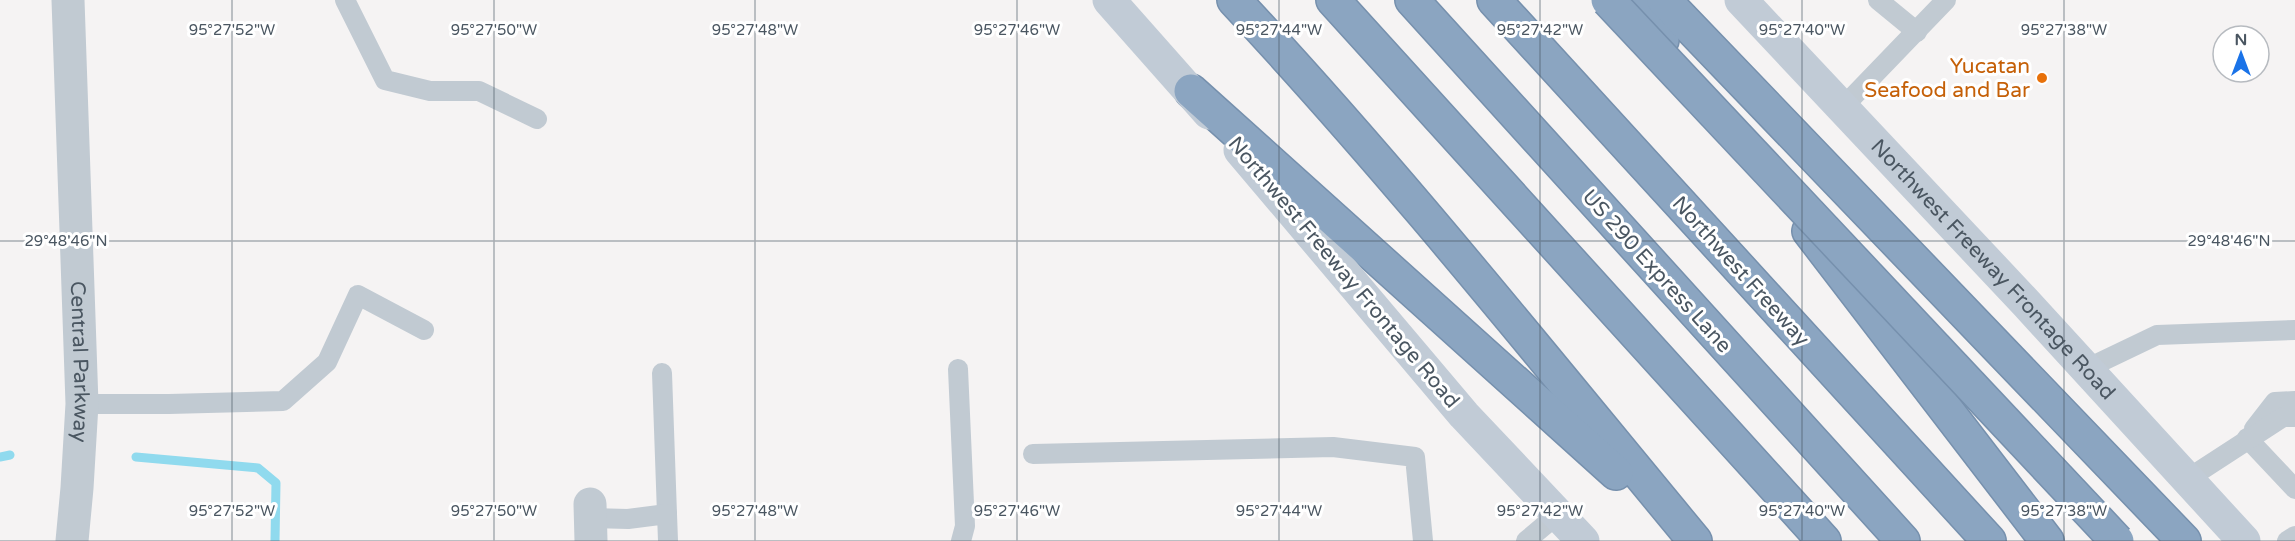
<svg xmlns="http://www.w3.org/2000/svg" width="2295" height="541" viewBox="0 0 2295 541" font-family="'Varela Round',sans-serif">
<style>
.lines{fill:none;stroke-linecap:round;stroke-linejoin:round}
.stream{stroke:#90daee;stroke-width:9}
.highway-casing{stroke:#7690ad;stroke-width:36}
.lane{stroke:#c1cad2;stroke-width:20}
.street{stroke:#c1cad2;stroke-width:33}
.secondary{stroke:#c1cbd6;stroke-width:33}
.highway{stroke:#8ba5c1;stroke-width:33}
.highway-bridge-casing{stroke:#7690ad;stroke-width:36;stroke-linecap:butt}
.highway-bridge{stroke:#8ba5c1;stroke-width:33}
.ticks{fill:none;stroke:#4a5661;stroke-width:1.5;stroke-opacity:0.45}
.food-dot{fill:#e8710a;stroke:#fff;stroke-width:2}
.labels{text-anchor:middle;stroke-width:6;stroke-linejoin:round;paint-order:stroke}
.food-label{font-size:21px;fill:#c56008;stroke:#fff;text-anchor:end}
.street-label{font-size:21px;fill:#4a5661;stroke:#fff}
.ticks-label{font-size:15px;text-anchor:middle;fill:#4a5661;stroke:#fff;stroke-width:6;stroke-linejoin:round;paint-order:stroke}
</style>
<rect width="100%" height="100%" fill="#f5f3f3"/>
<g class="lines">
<g class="stream">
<path d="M 0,457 L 10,455"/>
<path d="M 136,457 L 258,468 L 276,483 L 275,541"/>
</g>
<g class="highway-casing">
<g id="highway">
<path d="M 1234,0 C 1396,173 1544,359 1695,541"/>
<path d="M 1333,0 L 1824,541"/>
<path d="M 1412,0 L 1903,541"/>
<path d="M 1494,0 L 1989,541"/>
<path d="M 1631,0 L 1662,40"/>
<path d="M 1664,0 L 2184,541"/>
<path d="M 1191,91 L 1616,473"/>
<path d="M 1809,231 L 2047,541"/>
</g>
</g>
<g class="lane">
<path d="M 345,0 L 385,80 L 430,91 L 479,91 L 537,119"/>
<path d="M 1878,0 L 1917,32"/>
<path d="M 1842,108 L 1946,0"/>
<path d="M 958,369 L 965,526 L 961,541"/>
<path d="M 2086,369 L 2157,335 L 2295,330"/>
<path d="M 662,373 L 667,514"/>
<path d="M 82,404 L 169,404 L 283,401 L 327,362 L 358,295 L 424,330"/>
<path d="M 2254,429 L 2275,402 L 2295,401"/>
<path d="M 2247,438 L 2295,489"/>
<path d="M 1033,454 L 1333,447 L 1415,457 L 1423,541"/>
<path d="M 2186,480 L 2283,417 L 2295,417"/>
<path d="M 591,518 L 628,519 L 667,514 L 668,541"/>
<path d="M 1526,541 L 1558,514"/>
<path d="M 2287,541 L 2295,536"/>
</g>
<g class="street">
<path id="s1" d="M 68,0 L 82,404 L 77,488 L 72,541"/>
<path d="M 590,504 L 591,541"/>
</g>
<g class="secondary">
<path d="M 1109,0 L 1209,113"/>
<path id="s2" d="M 1741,0 L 2026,303 L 2244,541"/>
<path d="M 1240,150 L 1464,415 L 1583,541"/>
</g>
<use href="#highway" class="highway"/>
<g class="highway-bridge-casing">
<path id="highway-bridge" d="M 1608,0 L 2117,541"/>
</g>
<use href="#highway-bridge" class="highway-bridge"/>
</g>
<path class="ticks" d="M 232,0 L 232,541M 494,0 L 494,541M 755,0 L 755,541M 1017,0 L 1017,541M 1279,0 L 1279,541M 1540,0 L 1540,541M 1802,0 L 1802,541M 2064,0 L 2064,541M 0,241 L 2295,241M 0,541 L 2295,541"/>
<circle class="food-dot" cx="2042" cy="78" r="6"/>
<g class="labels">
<g class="food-label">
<text x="2030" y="73">Yucatan<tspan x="2030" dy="24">Seafood and Bar</tspan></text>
</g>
<g class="street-label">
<text dy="7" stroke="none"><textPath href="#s2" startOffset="369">Northwest Freeway Frontage Road</textPath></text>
<text transform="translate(1657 271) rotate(48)" y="7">US 290 Express Lane</text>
<text transform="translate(1741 271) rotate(48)" y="7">Northwest Freeway</text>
<text transform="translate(1344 272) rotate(50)" y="7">Northwest Freeway Frontage Road</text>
<text dy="7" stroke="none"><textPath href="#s1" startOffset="362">Central Parkway</textPath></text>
</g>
</g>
<g class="ticks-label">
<text x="232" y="35">95°27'52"W</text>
<text x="494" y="35">95°27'50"W</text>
<text x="755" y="35">95°27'48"W</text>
<text x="1017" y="35">95°27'46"W</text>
<text x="1279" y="35">95°27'44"W</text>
<text x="1540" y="35">95°27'42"W</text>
<text x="1802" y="35">95°27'40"W</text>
<text x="2064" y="35">95°27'38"W</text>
<text x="66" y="246">29°48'46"N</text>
<text x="2229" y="246">29°48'46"N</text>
<text x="232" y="516">95°27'52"W</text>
<text x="494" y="516">95°27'50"W</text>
<text x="755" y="516">95°27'48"W</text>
<text x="1017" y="516">95°27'46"W</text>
<text x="1279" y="516">95°27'44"W</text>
<text x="1540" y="516">95°27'42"W</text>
<text x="1802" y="516">95°27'40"W</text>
<text x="2064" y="516">95°27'38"W</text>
</g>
<g transform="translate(2241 54)"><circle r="28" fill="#ffffff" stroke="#b7bbc0" stroke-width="1.5"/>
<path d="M0-4.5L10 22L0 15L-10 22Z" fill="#1a73e8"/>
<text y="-9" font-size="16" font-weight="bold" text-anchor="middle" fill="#4a5661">N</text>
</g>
</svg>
